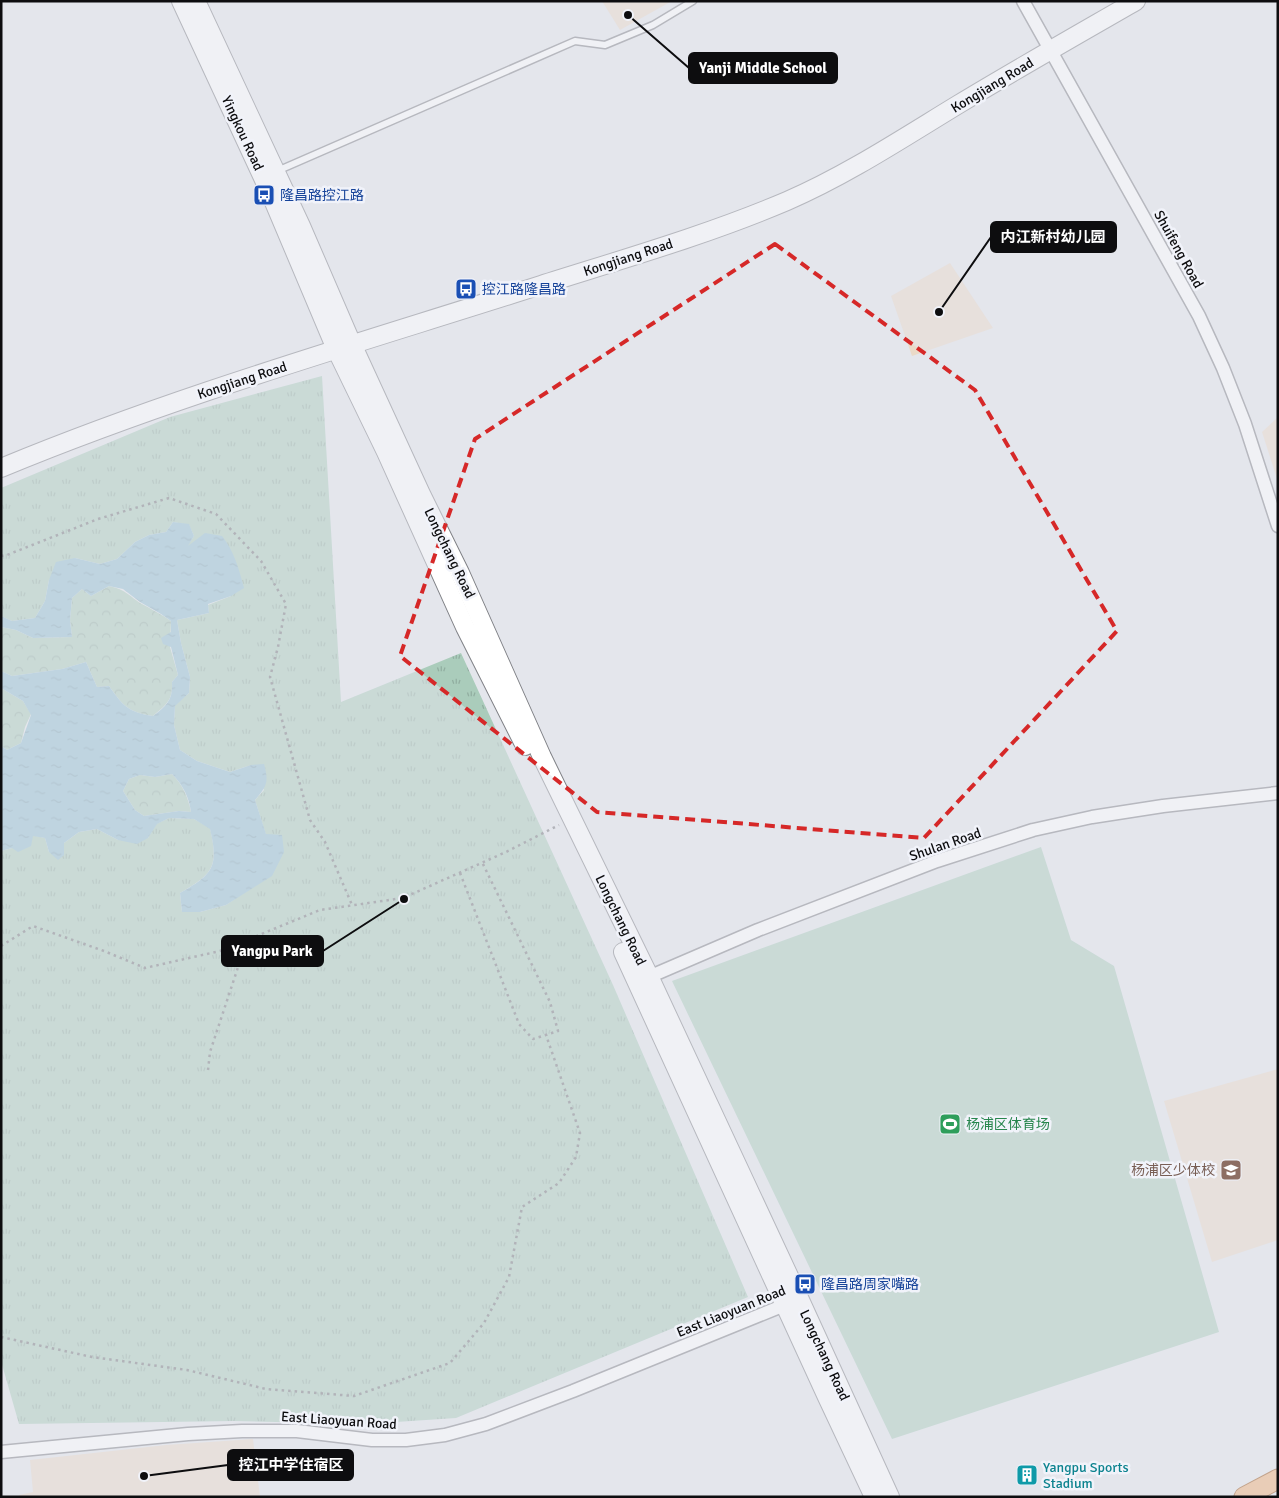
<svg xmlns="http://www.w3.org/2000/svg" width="1279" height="1498" viewBox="0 0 1279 1498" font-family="Signika,'Noto Sans SC',sans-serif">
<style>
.education{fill:#eadac8}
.grass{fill:url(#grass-tufts)}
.forest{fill:url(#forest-crowns)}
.garden{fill:#acb}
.water{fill:url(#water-ripples);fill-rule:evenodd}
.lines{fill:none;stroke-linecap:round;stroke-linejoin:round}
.lane-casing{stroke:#808287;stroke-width:9}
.street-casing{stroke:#808287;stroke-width:15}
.secondary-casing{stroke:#808287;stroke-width:20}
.primary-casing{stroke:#995316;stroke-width:21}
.path{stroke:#76777b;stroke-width:2.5;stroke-dasharray:2.5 4;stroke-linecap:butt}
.lane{stroke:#fff;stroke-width:6}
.street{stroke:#fff;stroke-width:12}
.secondary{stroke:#fff;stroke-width:18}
.primary{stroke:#efaf75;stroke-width:19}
.marked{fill:none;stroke:#d62828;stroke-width:4;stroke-dasharray:10 6;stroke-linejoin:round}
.labels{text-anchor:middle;stroke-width:5;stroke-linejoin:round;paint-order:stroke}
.street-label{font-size:14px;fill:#0d0d0f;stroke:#f1f3fa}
.transit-label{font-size:14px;fill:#164399;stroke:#f1f3fa;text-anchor:start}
.leisure-label{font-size:14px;fill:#27864d;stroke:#f1f3fa;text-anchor:start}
.education-label{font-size:14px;fill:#785e54;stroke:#f1f3fa;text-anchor:end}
.culture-label{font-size:14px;fill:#0d838f;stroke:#f1f3fa;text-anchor:start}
.leader{fill:none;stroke:#0d0d0f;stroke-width:2}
.callout-dot{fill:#0d0d0f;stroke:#f1f3fa;stroke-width:2}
.callout{fill:#0d0d0f;stroke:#0d0d0f;stroke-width:2}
.callout-label{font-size:15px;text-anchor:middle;font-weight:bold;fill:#fff}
</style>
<defs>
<pattern id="grass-tufts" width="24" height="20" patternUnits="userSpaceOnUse" patternTransform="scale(1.25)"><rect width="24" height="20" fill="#acb"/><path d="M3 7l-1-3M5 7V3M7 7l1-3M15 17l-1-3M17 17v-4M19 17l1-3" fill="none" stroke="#91aea0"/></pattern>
<pattern id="forest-crowns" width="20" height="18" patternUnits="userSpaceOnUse" patternTransform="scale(1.25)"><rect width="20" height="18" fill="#acb"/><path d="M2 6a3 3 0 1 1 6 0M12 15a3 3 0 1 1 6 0" fill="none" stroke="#91aea0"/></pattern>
<pattern id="water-ripples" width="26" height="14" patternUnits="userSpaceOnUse" patternTransform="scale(1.25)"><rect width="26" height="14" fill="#92bfd1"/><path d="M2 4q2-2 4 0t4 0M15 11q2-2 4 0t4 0" fill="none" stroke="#7da3b2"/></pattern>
</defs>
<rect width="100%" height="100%" fill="#e4e6ec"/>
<g class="education">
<path d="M 602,1 L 672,1 L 620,30 Z"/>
<path d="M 950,263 L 993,328 L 912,356 L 891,296 Z"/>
<path d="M 1278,417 L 1278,482 L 1262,432 Z"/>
<path d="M 1278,1069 L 1278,1240 L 1212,1262 L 1164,1101 Z"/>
<path d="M 253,1439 L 260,1497 L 19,1497 L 19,1495 L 33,1492 L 30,1460 L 166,1445 Z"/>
</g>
<path class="grass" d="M 322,376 L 341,702 L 461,653 L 613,985 L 748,1297 L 456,1418 L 366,1424 L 234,1421 L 19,1424 L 1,1361 L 1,851 L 12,848 L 32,835 L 45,838 L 49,852 L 64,855 L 64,843 L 79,832 L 97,829 L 118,840 L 148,838 L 156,824 L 169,818 L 194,819 L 210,828 C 219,867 213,874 180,893 L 182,912 L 200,912 L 226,905 L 248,890 L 266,835 L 255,800 L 264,790 L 251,765 L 230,772 L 197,761 L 180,750 L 174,725 L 175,705 L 189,693 L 190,677 L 181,643 L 177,620 L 209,613 L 208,605 L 231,596 L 186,548 L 194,536 L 189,525 L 173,522 L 166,532 L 149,535 L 135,542 L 117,559 L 100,564 L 75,558 L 49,580 L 45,601 L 35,618 L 12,621 L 1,616 L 1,488 L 170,417 Z"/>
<g class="forest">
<path d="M 109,586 C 126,590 127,594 140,603 C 151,609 161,614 171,621 L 170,647 L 178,675 L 172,682 C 173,700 167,704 153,716 C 128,712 123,706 109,686 L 97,687 L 86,662 L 62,669 L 12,676 L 1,671 L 1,627 L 16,630 L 33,638 L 72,637 L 70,620 L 72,598 L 82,589 L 91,596 Z"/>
<path d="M 1,688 L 23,701 L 31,714 L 25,727 L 21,743 L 7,750 L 1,746 Z"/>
<path d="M 172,774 C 183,785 188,797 191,812 L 179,811 L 144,816 L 135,810 L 123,791 L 129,779 L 140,775 L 155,777 Z"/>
</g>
<path class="garden" d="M 1041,847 L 1071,940 L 1114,966 L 1219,1332 L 892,1439 L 672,981 Z"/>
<path class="water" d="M 173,522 L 189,524 L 194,536 L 188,546 L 205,533 L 222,536 C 234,551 239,569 244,588 L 231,596 L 208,604 L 209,613 L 177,620 L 181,643 L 190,677 L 189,693 L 175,706 L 174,725 L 180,750 L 197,761 L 230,772 L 251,765 L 264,764 C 269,782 267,786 255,800 L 266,834 L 282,835 L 284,852 L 272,876 L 226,905 L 200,912 L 182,912 L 180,893 C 213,874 219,867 210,829 L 194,819 L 169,818 L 157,824 L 148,838 L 137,844 L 118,840 L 97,829 L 79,832 L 64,843 L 64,855 L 58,860 L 49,852 L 45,838 L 33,836 L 31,846 L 18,852 L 12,848 L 1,851 L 1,746 L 7,750 L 21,743 L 31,715 L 23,701 L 1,688 L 1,671 L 12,676 L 62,669 L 86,662 L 97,687 L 109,686 C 123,706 128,712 153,716 C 167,705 173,700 172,682 L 178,675 L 171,647 L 163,644 L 161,638 L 171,632 L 171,621 L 161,614 L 140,602 L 123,589 L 109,586 L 91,596 L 82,589 L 72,598 L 70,620 L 72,637 L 33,638 L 16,630 L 1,627 L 1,616 L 12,621 L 35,618 L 45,601 L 49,580 L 56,562 L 75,558 L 100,564 L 117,559 L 135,542 L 149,535 L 166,532 ZM 172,774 C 183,785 189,797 191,812 L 179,811 L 144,816 L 135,810 L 123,791 L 129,779 L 140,775 L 155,777 Z"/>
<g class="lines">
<g class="lane-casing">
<path id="lane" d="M 277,171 L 575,41 L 605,45 L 653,25 L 693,1"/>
</g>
<g class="street-casing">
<g id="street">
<path d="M 1023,1 L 1199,316 L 1223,368 L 1245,424 L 1278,526"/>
<path d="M 644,979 L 758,930 L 937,861 L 1033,830 L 1092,817 L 1163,806 L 1278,793"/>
<path d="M 1,1452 L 188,1434 L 242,1431 L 297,1431 L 372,1440 L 406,1440 L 445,1435 L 486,1424 L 573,1391 L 792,1302"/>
</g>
</g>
<g class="secondary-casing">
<g id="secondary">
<path d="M 181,1 L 271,195 L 336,349 L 386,452 L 465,627 L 525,746"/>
<path d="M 196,1 L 301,226 L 352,344 L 421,494 L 460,573 L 542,757 L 649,976 L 795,1289 L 890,1497"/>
<path d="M 1,468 C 177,395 360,343 541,285 C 623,259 707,235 787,201 C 847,175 903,138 959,104 C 1017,69 1077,35 1136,1"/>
<path d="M 623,952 L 827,1397 L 874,1497"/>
</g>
</g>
<g class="primary-casing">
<path id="primary" d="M 1244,1497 L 1278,1479"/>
</g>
<g class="path">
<path d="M 1,556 L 7,555 L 98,519 L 169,498 L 216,514 L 261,561 L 286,604 L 278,647 L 270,677 L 310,820 L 325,842 L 352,905"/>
<path d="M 460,873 L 519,1024 L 533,1039 L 558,1031 L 550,1002 L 482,862"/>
<path d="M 1,946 L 33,926 L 104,951 L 145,968 L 220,951 L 320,910 L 403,898 L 506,852 L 559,825"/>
<path d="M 208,1070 L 210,1052 L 247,940"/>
<path d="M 1,1337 L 92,1357 L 187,1370 L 266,1389 L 354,1396 L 450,1363 L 484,1323 L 509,1277 L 522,1207 L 559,1183 L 576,1157 L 580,1133 L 546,1035"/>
</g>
<use href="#lane" class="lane"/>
<use href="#street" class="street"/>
<use href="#secondary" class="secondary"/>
<use href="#primary" class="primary"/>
</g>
<path d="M0 0H1279V1498H0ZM 775,244 L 975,390 L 1117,631 L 924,838 L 597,812 L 400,656 L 475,439 Z" fill="#e4e6ec" fill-opacity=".55" fill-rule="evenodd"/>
<path class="marked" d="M 775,244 L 975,390 L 1117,631 L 924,838 L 597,812 L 400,656 L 475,439 Z"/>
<defs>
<g id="bus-square" transform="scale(1.125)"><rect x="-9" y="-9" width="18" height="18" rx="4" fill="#1a4fb4" stroke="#f1f3fa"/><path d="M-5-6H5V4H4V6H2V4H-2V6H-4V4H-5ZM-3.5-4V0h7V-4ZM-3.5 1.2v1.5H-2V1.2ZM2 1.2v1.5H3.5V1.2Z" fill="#fff"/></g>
<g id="stadium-square" transform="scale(1.125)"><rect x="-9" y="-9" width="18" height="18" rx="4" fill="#2e9e5b" stroke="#f1f3fa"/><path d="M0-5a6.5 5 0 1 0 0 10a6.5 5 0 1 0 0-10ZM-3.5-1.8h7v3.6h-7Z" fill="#fff"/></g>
<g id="school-square" transform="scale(1.125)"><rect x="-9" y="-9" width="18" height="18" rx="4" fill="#8d6e63" stroke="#f1f3fa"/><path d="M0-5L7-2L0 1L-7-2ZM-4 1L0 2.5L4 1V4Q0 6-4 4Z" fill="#fff"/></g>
<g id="building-square" transform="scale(1.125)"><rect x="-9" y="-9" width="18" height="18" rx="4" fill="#0f9aa8" stroke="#f1f3fa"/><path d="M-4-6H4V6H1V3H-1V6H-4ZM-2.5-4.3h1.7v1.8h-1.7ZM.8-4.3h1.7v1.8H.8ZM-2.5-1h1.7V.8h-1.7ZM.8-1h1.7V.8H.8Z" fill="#fff"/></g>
</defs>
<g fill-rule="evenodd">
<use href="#bus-square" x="264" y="195"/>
<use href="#bus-square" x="466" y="289"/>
<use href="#stadium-square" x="950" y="1124"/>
<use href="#school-square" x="1231" y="1170"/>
<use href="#bus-square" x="805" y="1284"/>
<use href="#building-square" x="1027" y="1475"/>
</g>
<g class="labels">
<g class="street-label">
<text transform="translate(992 85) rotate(-31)" y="5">Kongjiang Road</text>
<text transform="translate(243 133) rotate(65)" y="5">Yingkou Road</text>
<text transform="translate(1179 249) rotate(61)" y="5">Shuifeng Road</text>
<text transform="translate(628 257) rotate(-18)" y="5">Kongjiang Road</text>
<text transform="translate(242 380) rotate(-18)" y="5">Kongjiang Road</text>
<text transform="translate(450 553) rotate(64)" y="5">Longchang Road</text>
<text transform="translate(945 844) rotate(-19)" y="5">Shulan Road</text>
<text transform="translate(621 920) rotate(64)" y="5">Longchang Road</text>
<text transform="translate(731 1311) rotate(-22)" y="5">East Liaoyuan Road</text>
<text transform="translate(825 1355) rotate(65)" y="5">Longchang Road</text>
<text transform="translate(339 1420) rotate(4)" y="5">East Liaoyuan Road</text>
</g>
<g class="transit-label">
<text x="280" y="200">隆昌路控江路</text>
<text x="482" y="294">控江路隆昌路</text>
<text x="821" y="1289">隆昌路周家嘴路</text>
</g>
<g class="leisure-label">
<text x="966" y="1129">杨浦区体育场</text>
</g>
<g class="education-label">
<text x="1215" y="1175">杨浦区少体校</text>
</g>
<g class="culture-label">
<text x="1043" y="1472">Yangpu Sports<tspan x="1043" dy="16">Stadium</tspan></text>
</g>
</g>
<path class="leader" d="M628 15L689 68M939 312L991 237M404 899L323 951M144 1476L228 1465"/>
<g class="callout-dot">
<circle cx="628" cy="15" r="5"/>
<circle cx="939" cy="312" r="5"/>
<circle cx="404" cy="899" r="5"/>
<circle cx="144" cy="1476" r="5"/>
</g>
<g class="callout">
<rect x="689" y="53" width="148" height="30" rx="5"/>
<rect x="991" y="222" width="125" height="30" rx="5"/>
<rect x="222" y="936" width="101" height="30" rx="5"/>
<rect x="228" y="1450" width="125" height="30" rx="5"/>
</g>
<g class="callout-label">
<text x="763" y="73">Yanji Middle School</text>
<text x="1053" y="242">内江新村幼儿园</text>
<text x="272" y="956">Yangpu Park</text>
<text x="291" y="1470">控江中学住宿区</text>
</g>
<rect width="1279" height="1498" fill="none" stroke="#0d0d0f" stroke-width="5"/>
</svg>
